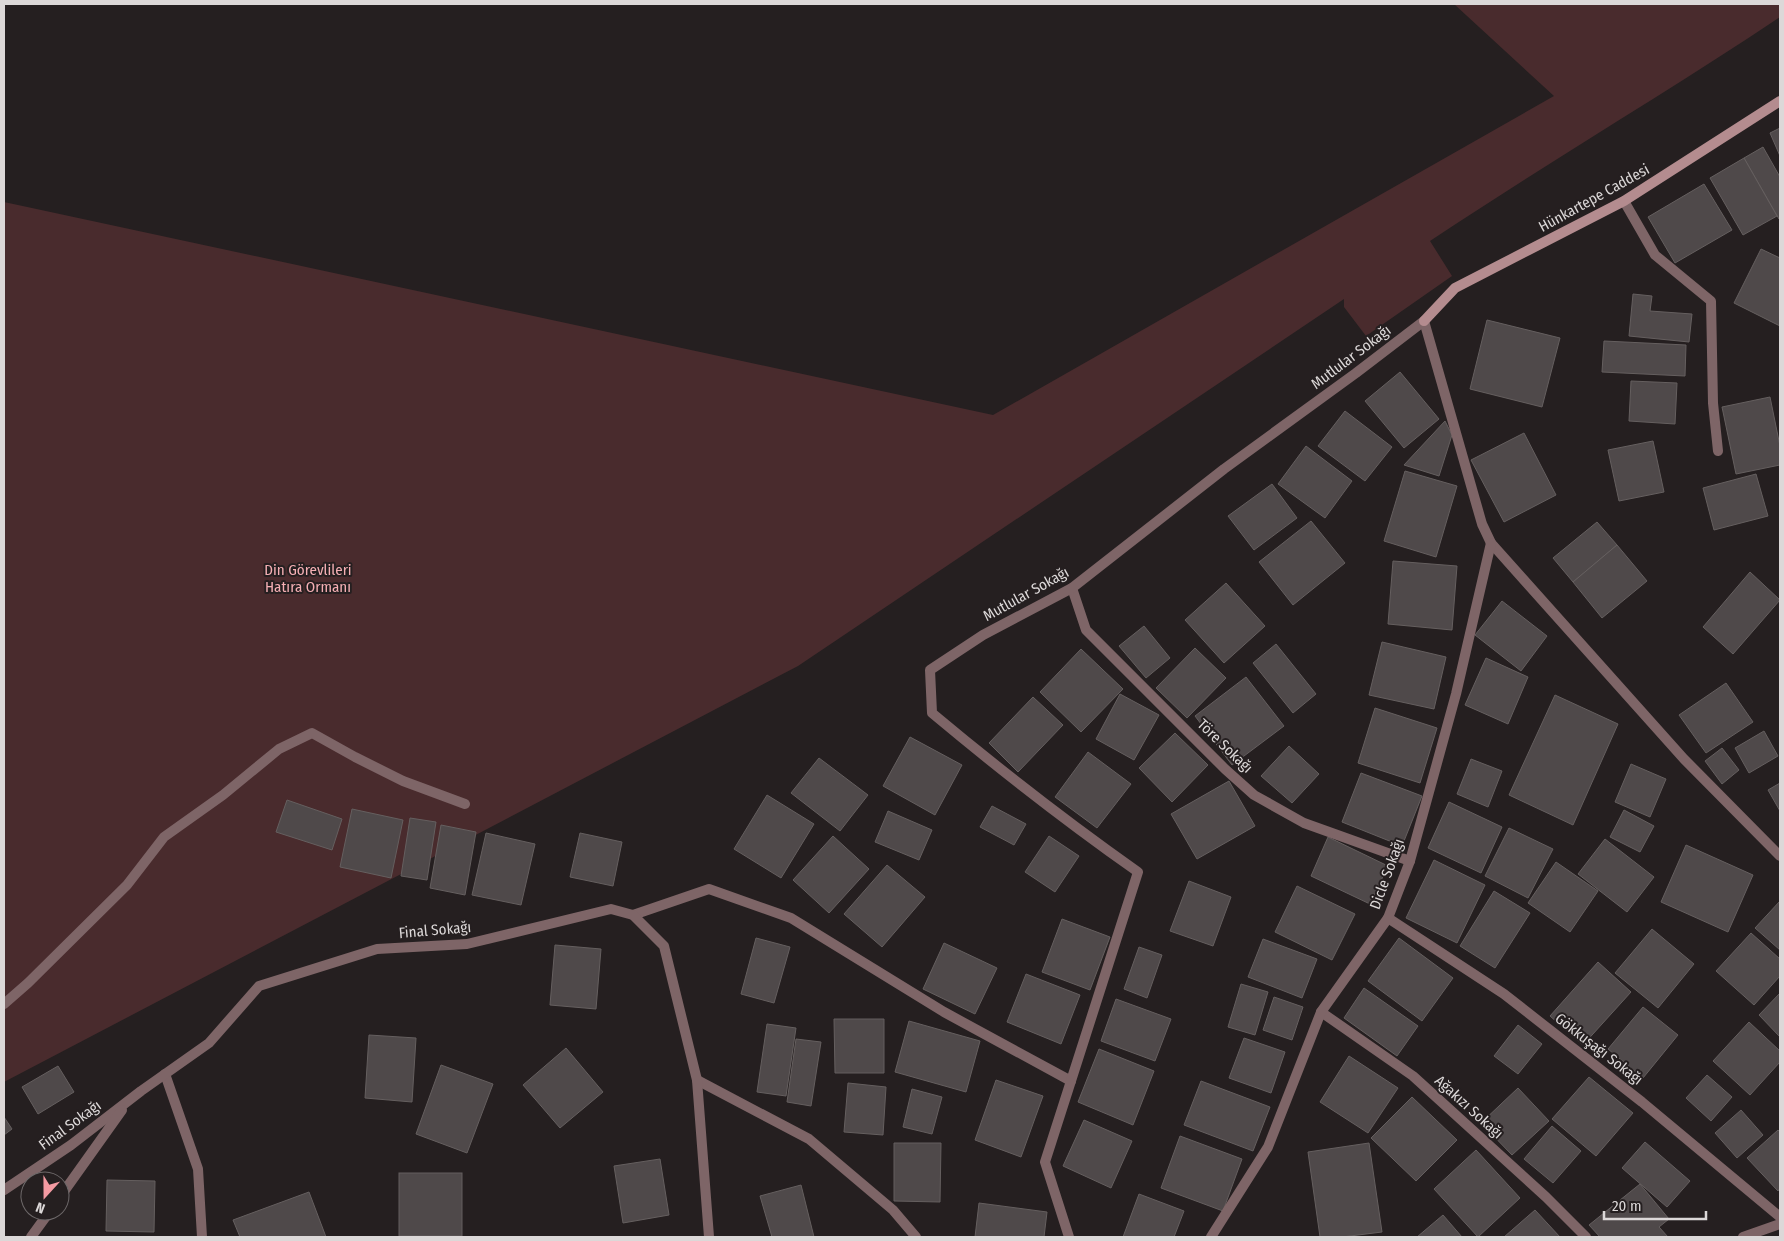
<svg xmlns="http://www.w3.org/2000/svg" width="1784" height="1241" viewBox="0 0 1784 1241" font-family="'Fira Sans Condensed',sans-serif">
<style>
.green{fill:#492b2d}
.building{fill:#4f494a;stroke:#655f5f}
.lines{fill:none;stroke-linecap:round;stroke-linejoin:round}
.street{stroke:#7e6567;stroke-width:10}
.secondary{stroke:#b48c8f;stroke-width:10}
.labels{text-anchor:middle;stroke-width:4;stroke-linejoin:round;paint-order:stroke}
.street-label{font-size:15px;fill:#dcd8d8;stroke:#251f20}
.park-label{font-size:15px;fill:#f5afb4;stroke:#251f20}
</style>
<rect width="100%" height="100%" fill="#251f20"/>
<path class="green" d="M 1454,4 L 1780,4 L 1780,17 C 1665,94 1545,164 1430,241 L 1452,276 L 1366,336 L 1344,307 L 1344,299 L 798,666 L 4,1082 L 4,202 L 993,415 L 1554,96 Z"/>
<g class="building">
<path d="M 1780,128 L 1780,156 L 1770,133 Z"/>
<path d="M 1763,147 L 1780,177 L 1780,218 L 1779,219 L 1744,158 Z"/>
<path d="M 1744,158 L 1777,216 L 1743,235 L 1710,178 Z"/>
<path d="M 1704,184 L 1732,230 L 1675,263 L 1648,217 Z"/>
<path d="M 1761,249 L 1780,258 L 1780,326 L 1734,303 Z"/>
<path d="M 1633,294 L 1652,296 L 1650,311 L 1692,314 L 1689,342 L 1629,336 Z"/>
<path d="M 1487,320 L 1560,338 L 1542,407 L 1470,389 Z"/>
<path d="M 1604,341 L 1686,345 L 1685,376 L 1602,372 Z"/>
<path d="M 1400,372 L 1439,419 L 1404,448 L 1365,401 Z"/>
<path d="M 1631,381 L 1677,383 L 1675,424 L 1629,421 Z"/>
<path d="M 1770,397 L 1780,446 L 1780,465 L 1736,474 L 1722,407 Z"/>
<path d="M 1345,411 L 1392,447 L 1365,481 L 1318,446 Z"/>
<path d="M 1445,421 L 1452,435 L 1439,476 L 1404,465 Z"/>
<path d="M 1524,433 L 1556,495 L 1504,522 L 1471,460 Z"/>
<path d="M 1653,441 L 1664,492 L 1619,501 L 1608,450 Z"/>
<path d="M 1306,446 L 1352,481 L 1325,518 L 1278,484 Z"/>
<path d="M 1405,471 L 1457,486 L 1436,557 L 1384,541 Z"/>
<path d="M 1756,474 L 1768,516 L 1714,530 L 1703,488 Z"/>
<path d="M 1272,484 L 1297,518 L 1254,550 L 1228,516 Z"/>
<path d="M 1311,521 L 1345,563 L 1293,605 L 1259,562 Z"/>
<path d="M 1597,522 L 1617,545 L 1573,582 L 1553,558 Z"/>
<path d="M 1617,545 L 1647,581 L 1602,618 L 1573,582 Z"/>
<path d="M 1393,561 L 1457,566 L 1452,630 L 1388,624 Z"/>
<path d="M 1750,572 L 1780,600 L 1733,654 L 1703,627 Z"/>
<path d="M 1226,583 L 1265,626 L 1224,663 L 1185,620 Z"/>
<path d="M 1502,601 L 1547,636 L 1521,671 L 1475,635 Z"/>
<path d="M 1144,626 L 1170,658 L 1146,678 L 1119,646 Z"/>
<path d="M 1382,642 L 1446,657 L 1434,709 L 1369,695 Z"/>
<path d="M 1276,644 L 1316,694 L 1293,713 L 1253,663 Z"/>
<path d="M 1195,648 L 1226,678 L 1187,718 L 1156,688 Z"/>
<path d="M 1081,649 L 1123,689 L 1081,732 L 1040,692 Z"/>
<path d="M 1486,658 L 1528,677 L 1508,724 L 1465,705 Z"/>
<path d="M 1246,677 L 1284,726 L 1232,765 L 1195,716 Z"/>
<path d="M 1726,683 L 1753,722 L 1706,753 L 1679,715 Z"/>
<path d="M 1120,694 L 1159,715 L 1134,760 L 1096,739 Z"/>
<path d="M 1555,695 L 1618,724 L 1573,825 L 1509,795 Z"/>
<path d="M 1033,697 L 1063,725 L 1018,772 L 989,743 Z"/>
<path d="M 1375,708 L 1437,728 L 1420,783 L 1358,763 Z"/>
<path d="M 1764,731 L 1778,756 L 1749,773 L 1735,748 Z"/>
<path d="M 1175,733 L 1208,765 L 1172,802 L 1139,768 Z"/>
<path d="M 910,737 L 962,765 L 935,815 L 883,786 Z"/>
<path d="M 1289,746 L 1319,774 L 1292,803 L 1261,776 Z"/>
<path d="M 1722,748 L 1739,770 L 1722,784 L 1705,761 Z"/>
<path d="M 1088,752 L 1131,784 L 1097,828 L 1055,797 Z"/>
<path d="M 819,758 L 868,795 L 840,831 L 791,793 Z"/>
<path d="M 1471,759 L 1502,771 L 1488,807 L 1457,794 Z"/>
<path d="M 1631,764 L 1666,779 L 1650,817 L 1615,802 Z"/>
<path d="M 1361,773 L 1422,796 L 1402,846 L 1342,822 Z"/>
<path d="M 1229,781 L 1255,826 L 1197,859 L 1171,814 Z"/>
<path d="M 1780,783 L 1780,811 L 1768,790 Z"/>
<path d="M 767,795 L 814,824 L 781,878 L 734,849 Z"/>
<path d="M 287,800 L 342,819 L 332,850 L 276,832 Z"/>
<path d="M 1449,802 L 1502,827 L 1481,873 L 1428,848 Z"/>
<path d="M 992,806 L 1026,824 L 1014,845 L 980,827 Z"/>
<path d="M 352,809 L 403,820 L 391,878 L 340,867 Z"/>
<path d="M 1624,810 L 1654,826 L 1640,852 L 1610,837 Z"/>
<path d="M 888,811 L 932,830 L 919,860 L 875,842 Z"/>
<path d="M 410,818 L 436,822 L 427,880 L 401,876 Z"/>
<path d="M 441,825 L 476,832 L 465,895 L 430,888 Z"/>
<path d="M 1509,828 L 1553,849 L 1528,898 L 1485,876 Z"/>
<path d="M 486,833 L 535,844 L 521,905 L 472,895 Z"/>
<path d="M 580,833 L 622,842 L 613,886 L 570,877 Z"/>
<path d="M 833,836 L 869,869 L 829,913 L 793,880 Z"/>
<path d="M 1049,836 L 1079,856 L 1055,892 L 1025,872 Z"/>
<path d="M 1328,837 L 1388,866 L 1370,904 L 1311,876 Z"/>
<path d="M 1605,839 L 1654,877 L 1627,912 L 1578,874 Z"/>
<path d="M 1686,845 L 1753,875 L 1728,932 L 1661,902 Z"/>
<path d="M 1434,860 L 1485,885 L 1457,943 L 1406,918 Z"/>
<path d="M 1556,862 L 1598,891 L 1570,932 L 1528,903 Z"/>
<path d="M 887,865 L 925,897 L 882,947 L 844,914 Z"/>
<path d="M 1189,881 L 1231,897 L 1213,946 L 1170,931 Z"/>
<path d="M 1297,886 L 1355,914 L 1332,960 L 1275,932 Z"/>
<path d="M 1494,891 L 1530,913 L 1495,968 L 1460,946 Z"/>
<path d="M 1780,901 L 1780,950 L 1755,928 Z"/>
<path d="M 1062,919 L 1110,937 L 1090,990 L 1042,972 Z"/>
<path d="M 1652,929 L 1694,964 L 1658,1008 L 1615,973 Z"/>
<path d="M 1751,933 L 1780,959 L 1780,976 L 1754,1005 L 1716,971 Z"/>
<path d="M 756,938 L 790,947 L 774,1003 L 741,994 Z"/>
<path d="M 1399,938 L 1453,978 L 1422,1021 L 1368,981 Z"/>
<path d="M 1263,939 L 1317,959 L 1302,998 L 1248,977 Z"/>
<path d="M 944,943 L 997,968 L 975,1014 L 923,989 Z"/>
<path d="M 555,945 L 601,949 L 596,1009 L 550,1005 Z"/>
<path d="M 1139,947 L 1162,955 L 1147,998 L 1124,989 Z"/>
<path d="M 1598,962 L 1631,992 L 1583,1045 L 1550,1016 Z"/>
<path d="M 1026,974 L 1080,995 L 1061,1044 L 1007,1022 Z"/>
<path d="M 1241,984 L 1268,992 L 1255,1035 L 1228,1027 Z"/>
<path d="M 1364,988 L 1418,1026 L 1397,1056 L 1344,1018 Z"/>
<path d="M 1780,993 L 1780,1037 L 1759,1015 Z"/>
<path d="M 1274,997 L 1303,1007 L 1292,1040 L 1263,1030 Z"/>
<path d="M 1116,999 L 1171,1019 L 1155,1061 L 1101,1041 Z"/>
<path d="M 1643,1007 L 1678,1035 L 1643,1078 L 1608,1049 Z"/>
<path d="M 834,1019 L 884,1019 L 884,1073 L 835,1073 Z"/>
<path d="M 909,1021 L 980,1041 L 966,1092 L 895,1072 Z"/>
<path d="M 1749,1022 L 1780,1051 L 1780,1062 L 1750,1095 L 1713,1061 Z"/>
<path d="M 767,1024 L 796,1028 L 786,1096 L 757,1092 Z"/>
<path d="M 1518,1025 L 1542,1044 L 1518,1074 L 1494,1056 Z"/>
<path d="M 369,1035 L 416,1038 L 412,1102 L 365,1098 Z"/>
<path d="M 1244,1038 L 1285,1052 L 1271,1093 L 1229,1078 Z"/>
<path d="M 796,1039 L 821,1042 L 811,1106 L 787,1102 Z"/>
<path d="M 566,1048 L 603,1092 L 560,1128 L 523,1085 Z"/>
<path d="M 1099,1049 L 1154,1071 L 1133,1125 L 1078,1102 Z"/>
<path d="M 1349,1056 L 1398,1088 L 1368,1133 L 1320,1102 Z"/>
<path d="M 441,1065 L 493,1084 L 467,1153 L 416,1134 Z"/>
<path d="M 58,1066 L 74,1092 L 38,1114 L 22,1087 Z"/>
<path d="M 1707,1075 L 1732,1097 L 1711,1121 L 1686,1098 Z"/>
<path d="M 1589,1077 L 1633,1113 L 1596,1156 L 1552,1119 Z"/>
<path d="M 996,1080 L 1043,1096 L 1021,1157 L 975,1140 Z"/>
<path d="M 1201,1081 L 1270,1107 L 1253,1151 L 1184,1125 Z"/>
<path d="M 848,1083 L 886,1087 L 883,1135 L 844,1132 Z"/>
<path d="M 1518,1088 L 1549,1121 L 1512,1155 L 1481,1123 Z"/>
<path d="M 912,1089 L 942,1097 L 932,1134 L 903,1127 Z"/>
<path d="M 1412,1097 L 1457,1140 L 1416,1181 L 1371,1138 Z"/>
<path d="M 1741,1110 L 1763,1135 L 1737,1158 L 1715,1133 Z"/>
<path d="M 4,1117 L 12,1129 L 4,1135 Z"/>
<path d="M 1084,1120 L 1132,1141 L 1111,1188 L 1063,1166 Z"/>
<path d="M 1552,1126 L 1581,1151 L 1553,1183 L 1524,1159 Z"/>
<path d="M 1778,1130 L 1780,1132 L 1780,1188 L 1778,1191 L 1747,1158 Z"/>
<path d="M 1180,1136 L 1242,1159 L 1223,1211 L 1161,1188 Z"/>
<path d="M 1645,1142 L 1690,1181 L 1667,1207 L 1622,1168 Z"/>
<path d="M 894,1143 L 941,1143 L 940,1202 L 894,1201 Z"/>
<path d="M 1369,1143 L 1382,1232 L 1342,1237 L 1320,1237 L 1308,1152 Z"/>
<path d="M 1476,1150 L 1520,1198 L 1478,1237 L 1434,1189 Z"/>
<path d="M 660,1159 L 669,1215 L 623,1223 L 614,1166 Z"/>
<rect x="399" y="1173" width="63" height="63"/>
<path d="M 107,1180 L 155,1181 L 154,1232 L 106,1231 Z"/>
<path d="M 1640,1184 L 1669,1219 L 1659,1227 L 1668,1237 L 1600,1237 L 1589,1225 Z"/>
<path d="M 801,1185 L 814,1237 L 772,1237 L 760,1196 Z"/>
<path d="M 309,1192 L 326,1237 L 240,1237 L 233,1220 Z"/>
<path d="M 1139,1194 L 1184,1211 L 1174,1237 L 1123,1237 Z"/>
<path d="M 979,1203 L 1047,1212 L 1044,1237 L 975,1237 Z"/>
<path d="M 1535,1210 L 1560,1237 L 1504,1237 Z"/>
<path d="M 1443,1215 L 1462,1237 L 1417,1237 Z"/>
</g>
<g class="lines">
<g class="street">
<path d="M 1624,201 L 1655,255 L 1711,301 L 1713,403 L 1718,451"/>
<path d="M 1072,588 L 1086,630 L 1225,769 L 1254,795 L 1304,823 L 1410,861"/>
<path d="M 633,915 L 709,889 L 791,918 L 944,1012 L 1071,1081"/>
<path d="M 1388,918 L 1504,994 L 1642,1102 L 1780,1217"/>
<path d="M 4,1004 L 28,983 L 127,885 L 164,837 L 223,795 L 279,749 L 312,733 L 355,757 L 403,781 L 465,804"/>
<path d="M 1321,1012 L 1413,1076 L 1546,1197 L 1586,1237"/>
<path d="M 165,1074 L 198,1169 L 202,1237"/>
<path d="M 697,1080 L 809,1139 L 893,1210 L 916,1237"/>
<path d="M 4,1190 L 71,1145 L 141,1091 L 209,1043 L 259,986 L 377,949 L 467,944 L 611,909 L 633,915 L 664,946 L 697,1080 L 709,1237"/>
<path d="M 60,1197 L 122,1110"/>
<path d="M 31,1237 L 50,1211"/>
<path d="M 1069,1237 L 1045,1162 L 1138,872 C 1067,822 999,769 932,713 L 930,670 L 983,635 L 1072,588 L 1224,469 L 1356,373 L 1424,321 L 1482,524 L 1491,543 L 1684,759 L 1780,856"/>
<path d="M 1211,1237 L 1268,1147 L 1321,1012 L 1388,918 L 1410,861 L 1456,694 L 1491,543"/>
<path d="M 1743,1237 L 1780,1224"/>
</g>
<path class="secondary" d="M 1424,321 L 1455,288 L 1624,201 L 1780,101"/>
</g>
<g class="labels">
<g class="street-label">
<text transform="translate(1594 198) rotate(-29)" y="5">Hünkartepe Caddesi</text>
<text transform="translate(1351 357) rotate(-37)" y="5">Mutlular Sokağı</text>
<text transform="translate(1026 594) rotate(-29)" y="5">Mutlular Sokağı</text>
<text transform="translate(1225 746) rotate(44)" y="5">Töre Sokağı</text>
<text transform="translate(1387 874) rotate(-70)" y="5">Dicle Sokağı</text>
<text transform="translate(435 930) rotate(-5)" y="5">Final Sokağı</text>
<text transform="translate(1599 1049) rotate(38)" y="5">Gökkuşağı Sokağı</text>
<text transform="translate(1469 1107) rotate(42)" y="5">Ağakızı Sokağı</text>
<text transform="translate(70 1125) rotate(-36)" y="5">Final Sokağı</text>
</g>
<g class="park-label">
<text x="308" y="575">Din Görevlileri<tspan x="308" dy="17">Hatıra Ormanı</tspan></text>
</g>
</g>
<rect width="1784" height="1241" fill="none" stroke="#dcd8d8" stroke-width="10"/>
<g transform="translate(45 1196) rotate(201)"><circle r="24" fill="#251f20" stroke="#6e696a"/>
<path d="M0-4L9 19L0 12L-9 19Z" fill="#f49aa2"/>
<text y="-8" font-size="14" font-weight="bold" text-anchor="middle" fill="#dcd8d8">N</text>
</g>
<path d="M1604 1211v8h102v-8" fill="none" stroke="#dcd8d8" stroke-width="2.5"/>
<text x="1612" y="1211" font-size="15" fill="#dcd8d8" stroke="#251f20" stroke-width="4" paint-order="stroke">20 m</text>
</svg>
